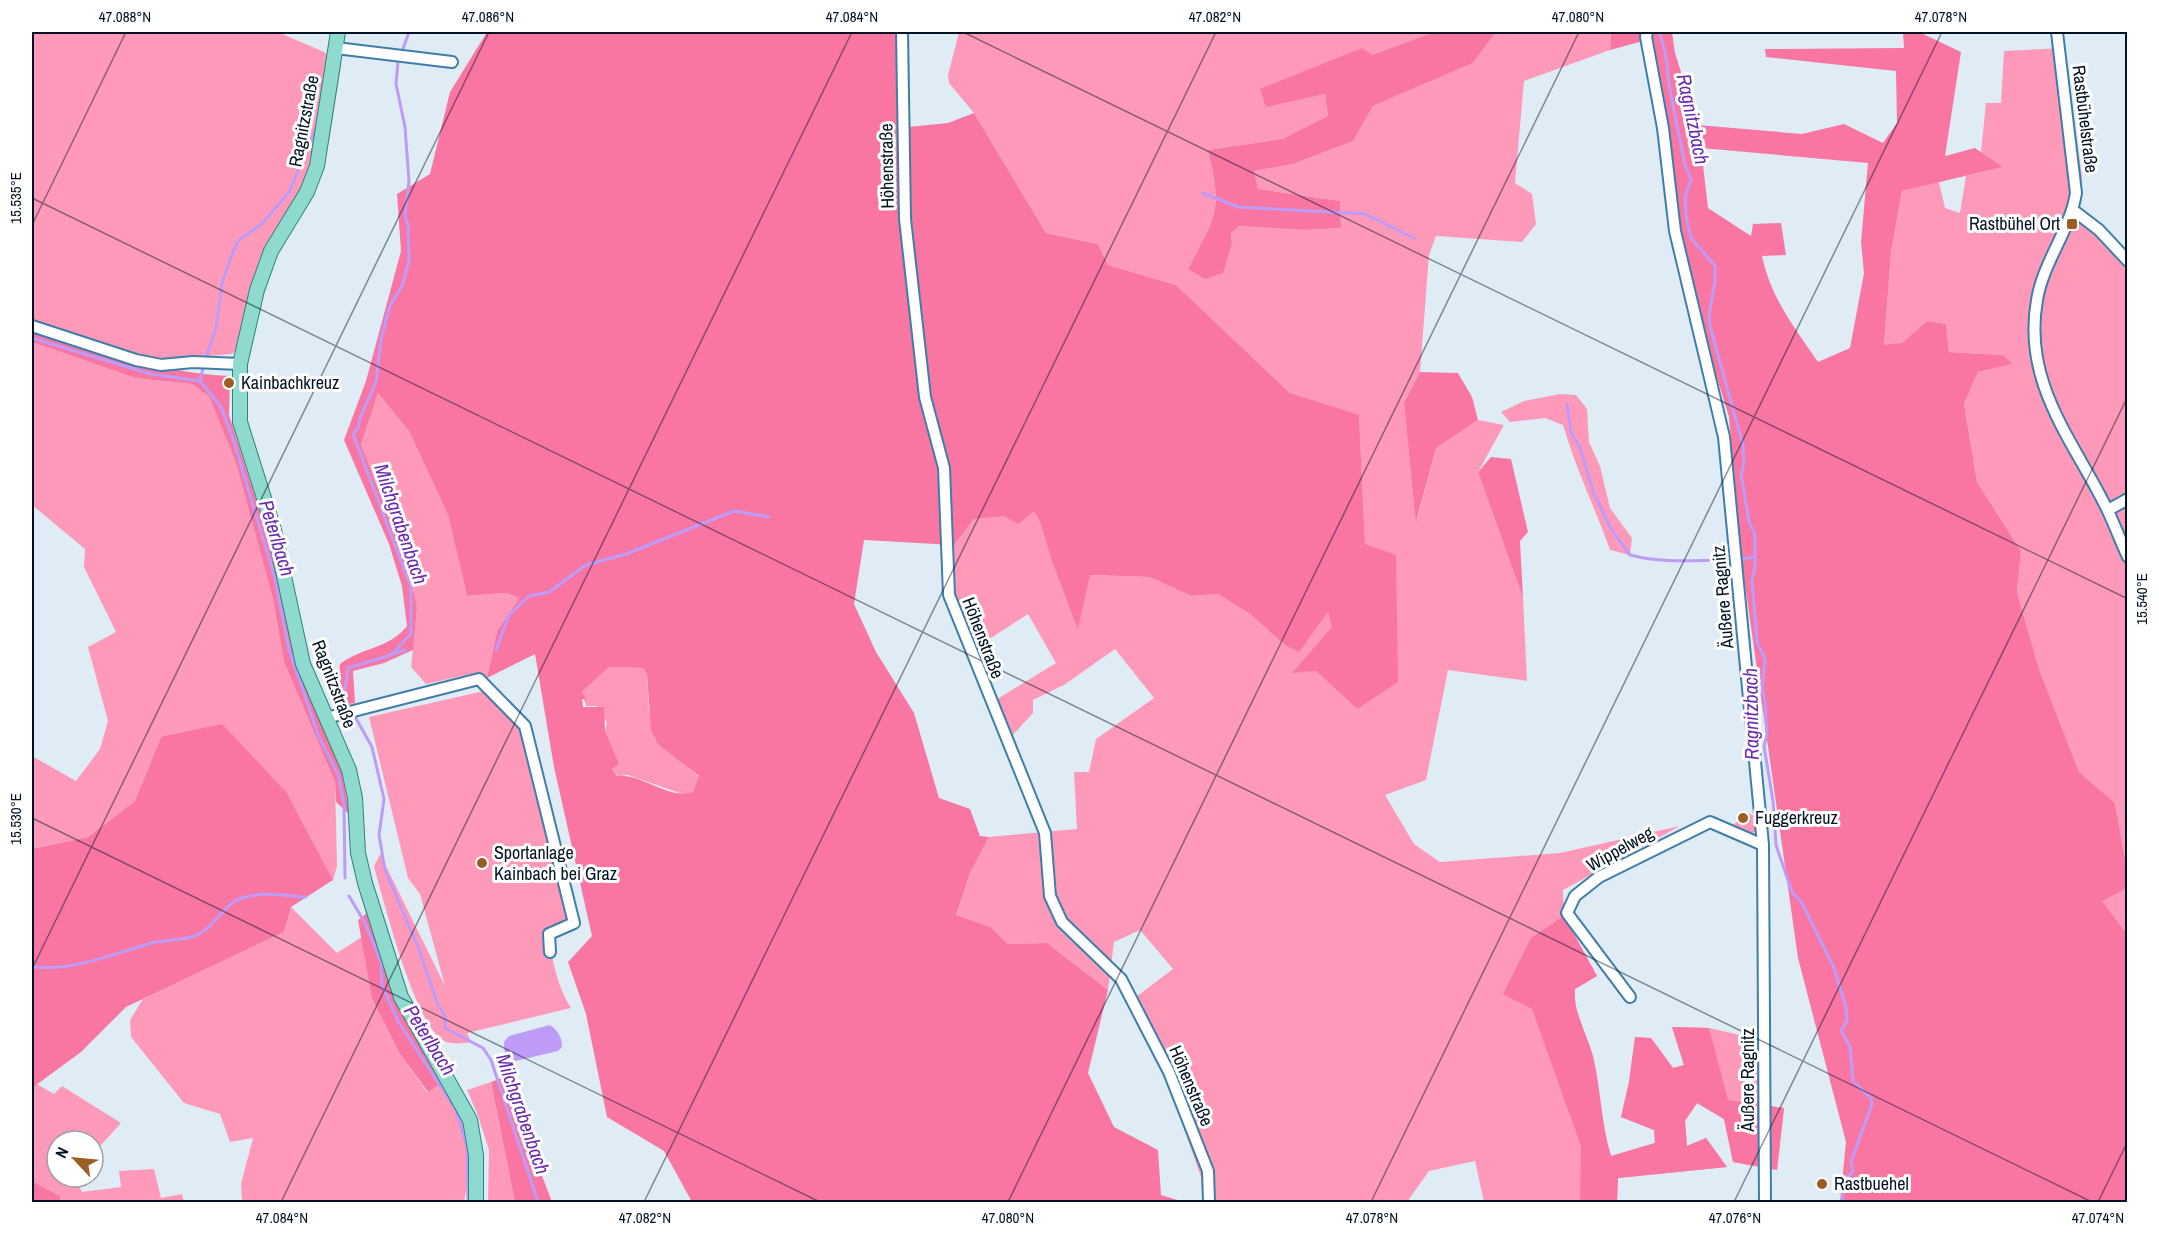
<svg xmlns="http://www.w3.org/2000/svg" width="2159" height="1234" viewBox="0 0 2159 1234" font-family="'Archivo Narrow',sans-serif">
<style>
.green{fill:#ff99b9}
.forest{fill:#f976a3;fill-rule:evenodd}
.water{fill:#bd9bf7}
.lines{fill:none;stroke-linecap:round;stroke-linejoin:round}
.stream{stroke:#bd9bf7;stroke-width:3}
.minor-casing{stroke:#3e7ea9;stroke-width:14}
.major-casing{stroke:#2d847d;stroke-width:16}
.minor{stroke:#fff;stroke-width:10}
.major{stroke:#8fdace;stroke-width:14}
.ticks{fill:none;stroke:#001223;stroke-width:1.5;stroke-opacity:0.45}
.poi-dot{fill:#9a5d22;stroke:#fff;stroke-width:2}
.labels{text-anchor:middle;stroke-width:6;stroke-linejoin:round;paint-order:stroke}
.street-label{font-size:18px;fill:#001223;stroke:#fff}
.poi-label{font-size:18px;fill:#001223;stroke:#fff;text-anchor:start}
.water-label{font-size:20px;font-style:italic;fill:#6a2aaf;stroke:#fff}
.neatline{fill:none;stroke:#001223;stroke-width:2}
.ticks-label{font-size:15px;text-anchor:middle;fill:#001223}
</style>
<rect width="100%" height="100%" fill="#dfecf5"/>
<g class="green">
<path d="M 32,32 L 278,32 L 324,52 L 341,65 L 329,141 L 303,187 L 237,349 L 232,354 L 134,362 L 32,327 Z"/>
<path d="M 959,32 L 1434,32 L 1372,55 L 1266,106 L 1325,94 L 1328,116 L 1282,139 L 1208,150 C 1223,212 1216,215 1188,269 L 1232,244 L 1231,232 L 1239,226 L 1305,230 L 1341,228 L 1340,201 L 1258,189 L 1254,171 L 1293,164 L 1353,141 L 1373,106 L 1473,63 L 1496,32 L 1611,32 L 1610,50 L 1524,81 L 1515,183 L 1532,194 L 1536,224 L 1522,242 L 1436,236 L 1429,255 L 1420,372 L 1404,403 L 1417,520 L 1436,448 L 1478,420 L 1504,425 L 1478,472 L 1523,598 L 1527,681 L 1448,670 L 1426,780 L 1385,795 L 1414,844 L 1440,862 L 1560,853 L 1680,826 L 1563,890 L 1564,916 L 1597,976 L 1575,989 L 1574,1002 L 1593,1058 L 1602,1125 L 1611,1156 L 1655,1143 L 1654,1130 L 1621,1117 L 1629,1082 L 1635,1037 L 1651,1038 L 1673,1068 L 1684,1065 L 1672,1027 L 1709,1028 L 1762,1040 L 1763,1105 L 1784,1108 L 1777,1170 L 1733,1162 L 1724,1119 L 1697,1103 L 1685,1121 L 1687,1146 L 1706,1138 L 1727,1167 L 1618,1178 L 1617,1202 L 1484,1202 L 1475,1161 L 1429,1171 L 1407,1202 L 1203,1202 L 1201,1177 L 1159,1058 L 1132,1000 L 1173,969 L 1140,930 L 1114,942 L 1108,990 L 1047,943 L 1008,944 L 991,927 L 956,915 L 970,873 L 989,837 L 1077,829 L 1074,772 L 1089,772 L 1096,739 L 1154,698 L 1115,649 L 1064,685 L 1033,700 L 1033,713 L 1011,737 L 994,701 L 1056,663 L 1028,614 L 974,649 L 955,594 L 954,545 L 974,519 L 1034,511 L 1040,522 L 1052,562 L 1078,628 L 1089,575 L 1150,577 L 1191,596 L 1218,594 L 1250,614 L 1285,645 L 1328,612 L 1333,627 L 1293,672 L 1316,671 L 1357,709 L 1365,545 L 1359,416 L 1290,393 L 1176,285 L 1108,265 L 1098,244 L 1046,233 L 974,113 L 949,83 L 948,75 Z"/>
<path d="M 2064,48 L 2082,177 L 2079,208 L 2125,250 L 2127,248 L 2127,546 L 2103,510 L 2127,569 L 2127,870 L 2115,803 L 2079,772 L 2039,669 L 2017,592 L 2021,551 L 1977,482 L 1964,404 L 1978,372 L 2011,364 L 2003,355 L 1949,352 L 1946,324 L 1927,321 L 1902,343 L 1884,346 L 1891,252 L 1902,191 L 1939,182 L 1945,208 L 1960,213 L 1966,176 L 2002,167 L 1981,152 L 1986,103 L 2001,103 L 2004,51 Z"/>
<path d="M 32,342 L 135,378 L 192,384 L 209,395 L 236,463 L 273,599 L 284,662 L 335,782 L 337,866 L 333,880 L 287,793 L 161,737 L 135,801 L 88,837 L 32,849 L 32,756 L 76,781 L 100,749 L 108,721 L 88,647 L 116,632 L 84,567 L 85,549 L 32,505 Z"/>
<path d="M 378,393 L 409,431 L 448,515 L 467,596 L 506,593 L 519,598 L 497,631 L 487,678 L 478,680 L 475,673 L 426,684 L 411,667 L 417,608 L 361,445 Z"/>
<path d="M 1560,394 L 1576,395 L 1587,409 L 1589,442 L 1600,466 L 1610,508 L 1632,538 L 1630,555 L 1610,550 C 1595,508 1576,469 1563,425 L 1545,418 L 1510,422 L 1501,412 L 1524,401 Z"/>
<path d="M 609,667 L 643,668 L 647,674 L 649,711 L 676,757 L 699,777 L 693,792 L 685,795 L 628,775 L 618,776 L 612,769 L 618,764 L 605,731 L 607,723 L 597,706 L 586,706 L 582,692 Z"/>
<path d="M 484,691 L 519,720 L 574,923 L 549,934 C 551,958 558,988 571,1008 L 467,1033 L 471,1042 C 464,1043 451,1045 444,1041 C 415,1026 384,901 374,867 L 380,854 L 445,986 L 420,894 L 408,878 L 369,717 Z"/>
<path d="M 1747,813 L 1755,816 L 1756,831 L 1753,833 L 1733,825 Z"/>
<path d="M 2127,888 L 2127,934 L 2101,900 Z"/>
<path d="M 291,907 L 337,953 L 363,936 L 372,999 L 400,1054 L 427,1092 L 442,1082 C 473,1131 475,1147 464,1202 L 242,1202 L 241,1184 L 253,1138 L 230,1142 L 220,1114 L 184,1103 L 131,1037 L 130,1020 L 143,999 L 284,932 Z"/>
<path d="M 491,1082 L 515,1202 L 488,1202 L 489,1150 L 477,1113 L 467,1090 Z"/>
<path d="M 37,1084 L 54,1094 L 62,1086 L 121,1123 L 93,1154 L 93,1141 L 57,1141 L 57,1177 L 74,1177 L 82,1192 L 121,1187 L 119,1171 L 154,1169 L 161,1198 L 182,1194 L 184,1202 L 61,1202 L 60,1196 L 32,1181 L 32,1088 Z"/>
</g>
<g class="forest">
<path d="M 487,32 L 908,32 L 908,127 L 948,123 L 974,113 L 1046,233 L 1098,244 L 1108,265 L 1176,285 L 1290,393 L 1359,415 L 1365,544 L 1396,555 L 1398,682 L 1357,709 L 1316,671 L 1292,673 L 1332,627 L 1328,612 L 1299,652 L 1285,645 L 1250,614 L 1218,594 L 1191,596 L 1150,577 L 1090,575 L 1078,629 L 1052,562 L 1040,522 L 1034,511 L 1018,524 L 1004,516 L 974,519 L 954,545 L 864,540 L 854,604 L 876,652 L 914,713 L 939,798 L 970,809 L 980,836 L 989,837 L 970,873 L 956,915 L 991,927 L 1008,944 L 1047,943 L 1108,990 L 1088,1073 L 1114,1127 L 1158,1150 L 1161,1195 L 1184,1202 L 692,1202 L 664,1151 L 607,1117 L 586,1014 L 568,962 L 592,936 L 554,767 L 535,654 L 487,678 L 497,631 L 519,598 L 506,593 L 467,596 L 448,515 L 409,431 L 378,393 L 361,445 L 404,553 L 417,608 L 413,650 L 384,663 L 353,671 L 355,703 L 337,706 L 340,664 C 362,647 389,649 407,626 L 402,586 L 389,544 L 344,440 L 366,381 L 401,251 L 397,194 L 430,174 L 450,92 ZM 609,667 L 643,668 L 647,674 L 651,730 L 658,744 L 699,776 L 693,792 C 670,801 642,773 617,776 L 612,769 L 619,764 L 605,731 L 604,707 L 583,707 L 582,699 L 586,700 L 582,692 Z"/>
<path d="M 1434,32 L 1496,32 L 1473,63 L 1373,106 L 1353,141 L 1293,164 L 1254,171 L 1258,189 L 1340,201 L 1341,228 L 1305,230 L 1239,226 L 1231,233 L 1232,243 L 1223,273 L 1205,279 L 1188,269 C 1216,215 1223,212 1208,150 L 1282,139 L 1328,116 L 1325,94 L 1266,107 L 1260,89 L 1362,48 L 1372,55 Z"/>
<path d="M 1611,32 L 1672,32 L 1675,53 L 1698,125 L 1802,134 L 1844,124 L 1883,143 L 1897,123 L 1896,71 L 1766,57 L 1765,49 L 1904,48 L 1903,32 L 1919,32 L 1961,52 L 1945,156 L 1975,148 L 2003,167 L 1902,191 L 1891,252 L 1884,345 L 1902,343 L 1927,321 L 1946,324 L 1949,352 L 2003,355 L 2012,364 L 1978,372 L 1964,404 L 1977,482 L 2021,551 L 2017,592 L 2039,669 L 2079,772 L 2115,803 L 2127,870 L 2127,888 L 2102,901 L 2127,934 L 2127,1202 L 1840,1202 L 1846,1142 L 1798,958 L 1739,542 L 1729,417 L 1668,219 L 1658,121 L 1643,41 L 1610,50 ZM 1701,148 L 1868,163 L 1861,242 L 1864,273 L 1850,348 L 1818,362 C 1794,327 1771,298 1762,256 L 1786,255 L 1781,223 L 1753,224 L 1751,236 L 1708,208 Z"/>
<path d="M 32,327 C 97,350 160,373 230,376 L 229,415 L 273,553 L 296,658 L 341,769 L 350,815 L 336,802 L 335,782 L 284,662 L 273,599 L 236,463 L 209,396 L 192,384 L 135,378 L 32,342 Z"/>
<path d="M 1420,372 L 1458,373 L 1472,397 L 1478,420 L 1436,448 L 1416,522 L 1404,403 Z"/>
<path d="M 1491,457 L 1511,459 L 1528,532 L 1520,541 L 1523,598 L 1478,472 Z"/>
<path d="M 222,724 L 287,793 L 333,880 L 291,907 L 284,932 L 126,1007 L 81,1052 L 32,1088 L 32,849 L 88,837 L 135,801 L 161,737 Z"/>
<path d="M 367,913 C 380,943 387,975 400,1005 C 411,1032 428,1056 442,1082 L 428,1092 L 400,1054 L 372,999 L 358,920 Z"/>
<path d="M 1564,916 L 1597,976 L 1575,989 C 1573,1013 1587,1033 1593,1056 C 1601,1089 1601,1123 1611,1156 L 1655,1143 L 1654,1130 L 1621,1117 L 1629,1082 L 1635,1037 L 1651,1038 L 1673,1068 L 1684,1065 L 1672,1027 L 1709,1028 L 1728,1100 L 1784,1108 L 1777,1170 L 1733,1162 L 1724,1119 L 1697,1103 L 1685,1121 L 1687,1146 L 1706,1138 L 1727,1167 L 1618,1178 L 1617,1202 L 1580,1202 L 1581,1146 L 1532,1009 L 1503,994 L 1531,938 Z"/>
<path d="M 504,1077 L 552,1202 L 515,1202 L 491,1082 Z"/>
<path d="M 32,1181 L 60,1196 L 61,1202 L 32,1202 Z"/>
</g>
<path class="water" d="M 550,1025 C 558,1031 562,1037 562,1047 L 558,1051 L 511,1062 L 505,1059 L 504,1042 L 509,1036 Z"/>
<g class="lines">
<g class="stream">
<path d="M 1659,32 L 1665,51 L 1670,90 L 1685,165 L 1691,179 L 1685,197 L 1686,216 L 1691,238 L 1715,266 L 1715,282 L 1709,314 L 1710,326 L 1743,445 L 1744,463 L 1741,474 L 1749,521 L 1755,535 L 1755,566 L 1752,580 L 1757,642 L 1765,659 L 1762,689 L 1765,701 L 1767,735 L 1764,746 L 1773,801 L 1776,845 L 1792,892 L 1802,903 L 1834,968 L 1846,1007 L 1847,1021 L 1841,1030 L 1850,1047 L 1853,1081 L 1871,1098 L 1872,1104 L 1851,1162 L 1853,1172 L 1845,1178 L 1842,1202"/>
<path d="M 403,49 L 409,32"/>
<path d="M 398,61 L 396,84 L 405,127 L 409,181 L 405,216 L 408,225 L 409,261 L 402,286 L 390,306 L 381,339 L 376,382 L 360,418 L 358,428 L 353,434 L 411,587 L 411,634 L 391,655 L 348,668 L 344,697 L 372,747 L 384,799 L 379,835 L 385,870 L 418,947 L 438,1005 L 445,1016 L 445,1028 L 483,1048 L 491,1060 L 538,1202"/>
<path d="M 1203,193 L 1238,207 L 1365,214 L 1414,238"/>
<path d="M 32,338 L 151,374 L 200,381 L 221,407 L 233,439 L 275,578 L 289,650 L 319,737 L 338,774 L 344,805 L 345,878"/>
<path d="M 206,357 L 216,328 L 222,283 L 232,254 L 239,240 L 262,224 L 289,192 L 317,127"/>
<path d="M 200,381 L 203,368"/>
<path d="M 1567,404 L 1571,433 L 1580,447 L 1593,491 L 1611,529 L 1630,555 C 1666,564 1694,560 1730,560"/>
<path d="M 1742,559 L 1755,557"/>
<path d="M 496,650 L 509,615 L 529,596 L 549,592 L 586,565 L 626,554 L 734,511 L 769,517"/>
<path d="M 392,654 L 405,650"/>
<path d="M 349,896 L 365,923 L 381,962 L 382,985 L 398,1021 L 456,1110 L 467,1147 L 468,1202"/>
<path d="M 32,966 C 64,974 120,952 152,943 C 167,939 188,941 201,933 C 216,924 224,904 242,898 C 261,891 287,896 306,897"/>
<path d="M 969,1202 L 977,1202"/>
</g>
<g class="minor-casing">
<g id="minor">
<path d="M 902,32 L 905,219 L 925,397 L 944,468 L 949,595 L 1045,833 L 1050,896 L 1062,922 L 1121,979 L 1169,1072 L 1208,1171 L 1209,1202"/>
<path d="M 1647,32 L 1646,37 L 1663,128 L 1675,231 L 1724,437 L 1763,845 L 1765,1202"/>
<path d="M 2057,32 L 2076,193 C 2070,231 2043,262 2037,300 C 2022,384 2074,441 2108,511 C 2115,526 2121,542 2128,557"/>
<path d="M 336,48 L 452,62"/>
<path d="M 2073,210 L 2099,230 L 2128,261"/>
<path d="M 32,326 L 136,360 L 161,365 L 193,362 L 240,364"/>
<path d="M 2108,510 L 2128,499"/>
<path d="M 326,718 L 479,679 L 525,726 L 574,923 L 549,934 L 550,952"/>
<path d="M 1630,997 L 1567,913 L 1575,896 L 1599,877 L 1710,822 L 1763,845"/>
</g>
</g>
<g class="major-casing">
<path id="major" d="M 338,32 L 317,166 L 307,192 L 271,251 L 257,290 L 240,364 L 240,422 L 274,530 L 303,664 L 349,770 L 355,798 L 358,853 L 365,883 L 401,997 L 470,1120 L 476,1155 L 476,1202"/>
</g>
<use href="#minor" class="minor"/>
<use href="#major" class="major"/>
</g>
<path class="ticks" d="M 963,32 L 2128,599M 32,198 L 2092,1202M 32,225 L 126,32M 32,818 L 820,1202M 32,969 L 489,32M 281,1202 L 852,32M 644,1202 L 1216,32M 1008,1202 L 1579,32M 1371,1202 L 1942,32M 1734,1202 L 2128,396M 2098,1202 L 2128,1141"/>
<g class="poi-dot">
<rect x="2066" y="218" width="12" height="12" rx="3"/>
<circle cx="229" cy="383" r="6"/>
<circle cx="1743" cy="818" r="6"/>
<circle cx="482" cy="863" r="6"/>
<circle cx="1822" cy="1184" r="6"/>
</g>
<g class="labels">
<g class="street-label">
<text transform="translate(2085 119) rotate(83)" y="6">Rastbühelstraße</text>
<text transform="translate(304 121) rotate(-79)" y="6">Ragnitzstraße</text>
<text transform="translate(887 166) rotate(-91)" y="6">Höhenstraße</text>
<text transform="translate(1723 597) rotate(-95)" y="6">Äußere Ragnitz</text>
<text transform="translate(983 638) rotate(69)" y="6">Höhenstraße</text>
<text transform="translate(334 684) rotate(69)" y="6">Ragnitzstraße</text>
<text transform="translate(1620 849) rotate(-29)" y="6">Wippelweg</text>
<text transform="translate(1748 1080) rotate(-90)" y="6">Äußere Ragnitz</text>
<text transform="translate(1191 1086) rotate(67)" y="6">Höhenstraße</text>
</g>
<g class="poi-label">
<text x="2060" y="230" text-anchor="end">Rastbühel Ort</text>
<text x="241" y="389">Kainbachkreuz</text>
<text x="1755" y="824">Fuggerkreuz</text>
<text x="494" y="859">Sportanlage<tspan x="494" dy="21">Kainbach bei Graz</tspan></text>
<text x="1834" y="1190">Rastbuehel</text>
</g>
<g class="water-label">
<text transform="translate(1693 119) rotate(78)" y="7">Ragnitzbach</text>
<text transform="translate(401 524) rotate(71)" y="7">Milchgrabenbach</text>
<text transform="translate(277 538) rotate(73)" y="7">Peterlbach</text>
<text transform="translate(1751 714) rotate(-91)" y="7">Ragnitzbach</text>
<text transform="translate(430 1040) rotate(58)" y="7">Peterlbach</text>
<text transform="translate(523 1114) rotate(71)" y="7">Milchgrabenbach</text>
</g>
</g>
<rect width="2159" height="1234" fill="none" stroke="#ffffff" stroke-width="66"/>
<g transform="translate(75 1159) rotate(296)"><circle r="28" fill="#ffffff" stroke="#99a0a7" stroke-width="1.5"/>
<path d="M0-4.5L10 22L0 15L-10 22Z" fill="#9a5d22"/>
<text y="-9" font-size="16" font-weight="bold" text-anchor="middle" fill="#001223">N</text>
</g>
<rect x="33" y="33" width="2093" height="1168" class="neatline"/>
<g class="ticks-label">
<text x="125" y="22">47.088°N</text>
<text x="488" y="22">47.086°N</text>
<text x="852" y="22">47.084°N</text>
<text x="1215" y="22">47.082°N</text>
<text x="1578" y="22">47.080°N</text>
<text x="1941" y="22">47.078°N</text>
<text transform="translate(16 198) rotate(-90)" y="5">15.535°E</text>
<text transform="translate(2142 599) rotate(-90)" y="5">15.540°E</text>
<text transform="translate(16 819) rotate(-90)" y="5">15.530°E</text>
<text x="282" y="1223">47.084°N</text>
<text x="645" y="1223">47.082°N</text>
<text x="1008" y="1223">47.080°N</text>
<text x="1372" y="1223">47.078°N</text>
<text x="1735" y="1223">47.076°N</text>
<text x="2098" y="1223">47.074°N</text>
</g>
</svg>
